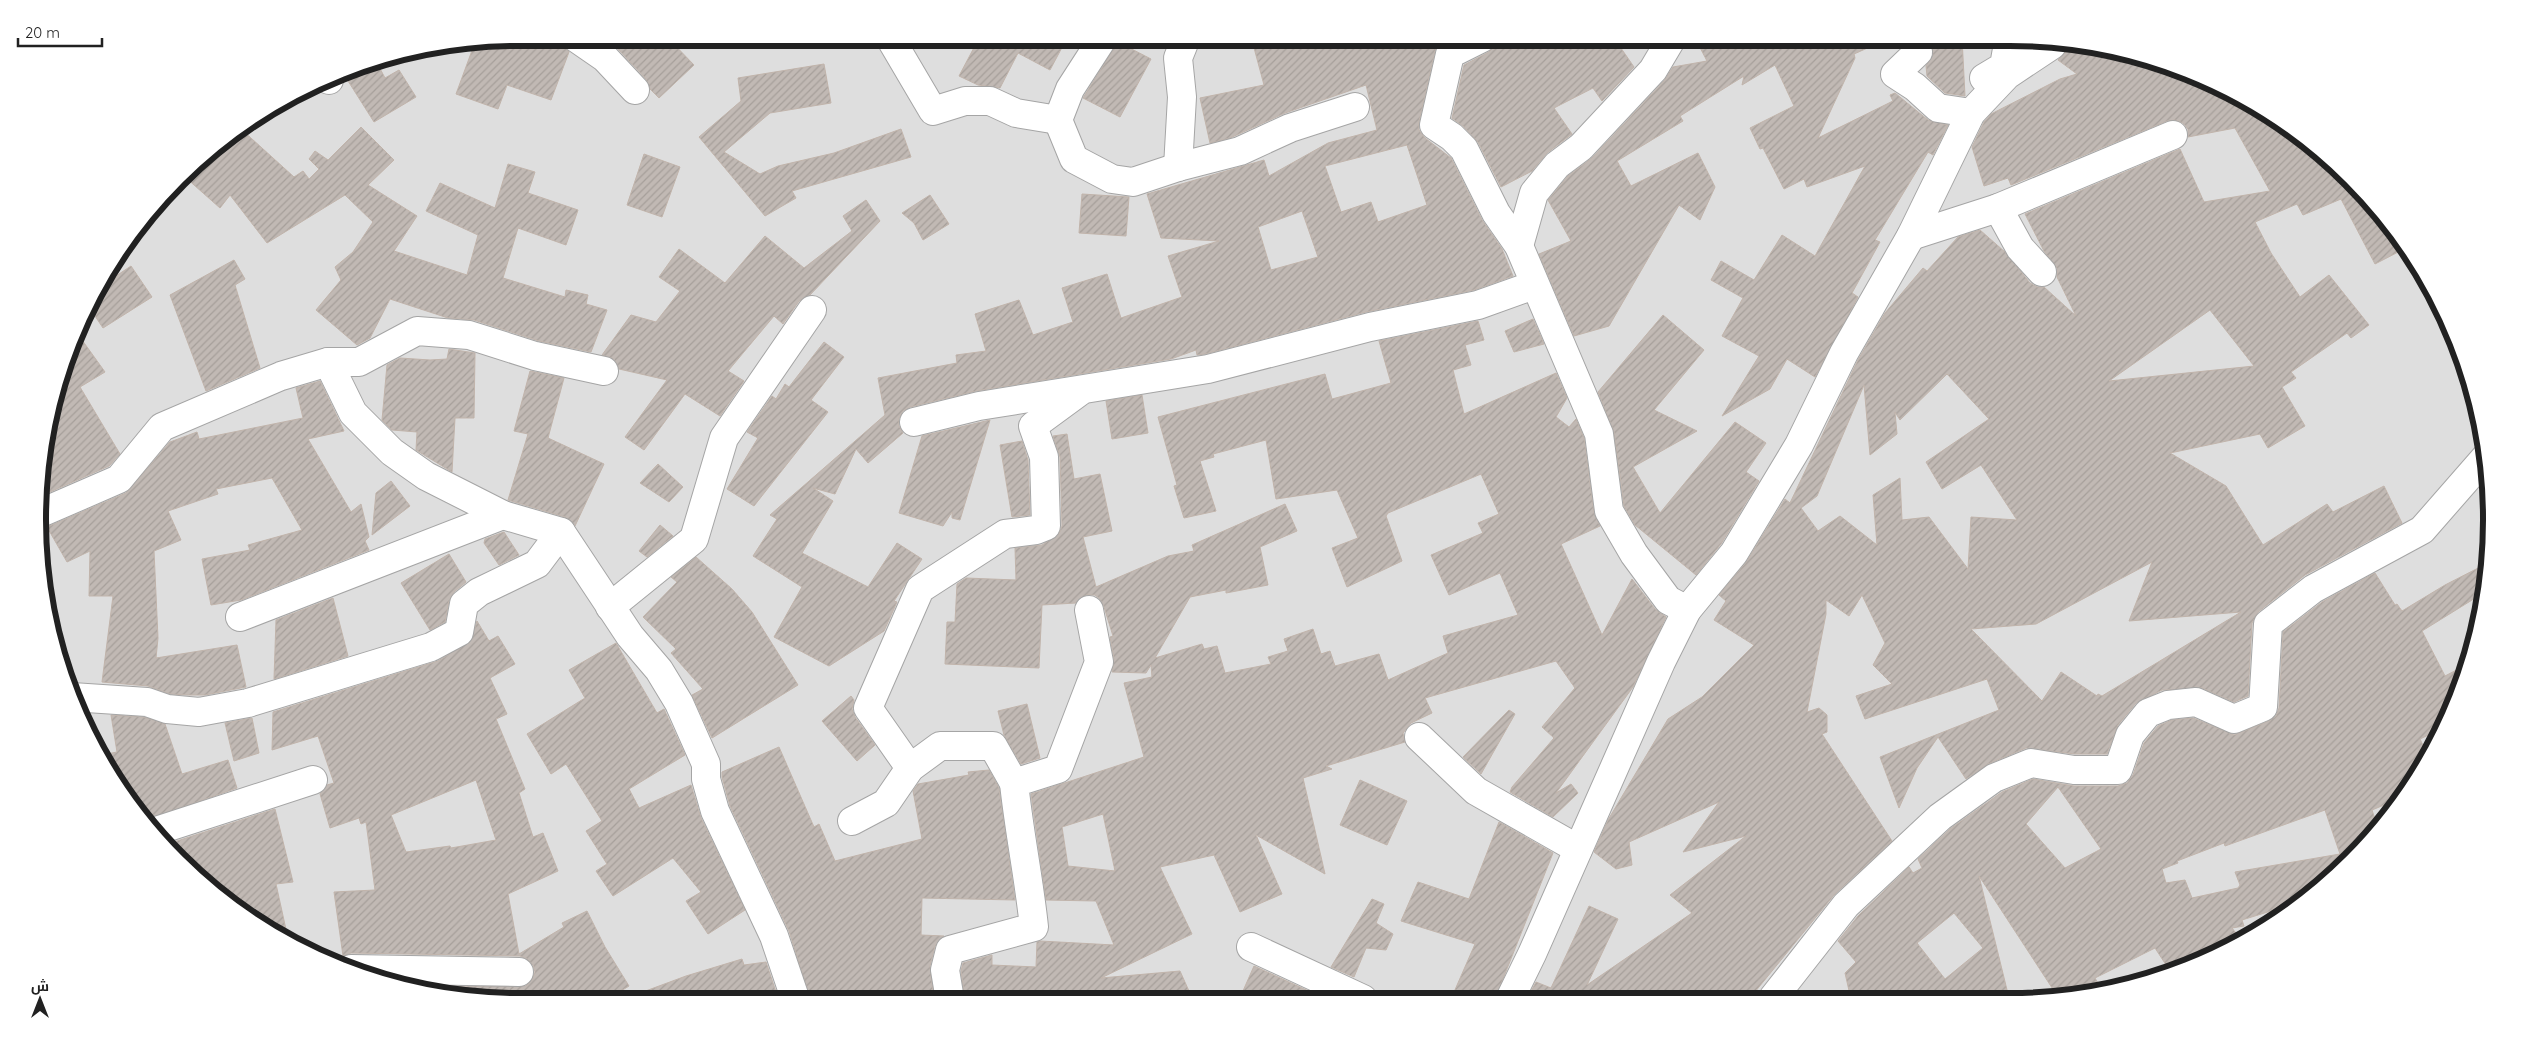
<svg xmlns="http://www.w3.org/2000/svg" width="2529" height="1039" viewBox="0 0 2529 1039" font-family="Quicksand,Cairo,sans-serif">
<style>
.residential{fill:#dedede}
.building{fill:url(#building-hatch);stroke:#c1b4ab;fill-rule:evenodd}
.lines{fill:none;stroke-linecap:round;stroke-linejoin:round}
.minor-casing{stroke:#a5a5a5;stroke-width:30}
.minor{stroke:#fff;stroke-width:28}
.rim{fill:none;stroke:#212121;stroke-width:6}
</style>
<defs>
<pattern id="building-hatch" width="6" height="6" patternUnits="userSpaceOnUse" patternTransform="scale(1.25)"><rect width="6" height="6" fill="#c1b9b4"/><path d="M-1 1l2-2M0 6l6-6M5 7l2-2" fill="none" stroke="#a69f9a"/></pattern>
</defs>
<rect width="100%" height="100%" fill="#f0ede8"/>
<path class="residential" d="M 520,38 L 2010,38 L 2164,63 L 2250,102 L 2327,157 L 2392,226 L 2442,306 L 2475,394 L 2490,488 L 2487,582 L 2466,674 L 2410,787 L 2327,882 L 2194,965 L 2073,997 L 520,1001 L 365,976 L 226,902 L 119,787 L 74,704 L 47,614 L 42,456 L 63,364 L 102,279 L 202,157 L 279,102 L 364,63 Z"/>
<g class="building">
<path d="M 520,38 L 554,38 L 561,40 L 569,52 L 551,100 L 507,85 L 498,109 L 456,94 L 474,45 Z"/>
<path d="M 631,38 L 668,38 L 694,65 L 659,98 L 650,89 L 646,79 L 618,49 Z"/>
<path d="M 988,38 L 1067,38 L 1050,70 L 1018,53 L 1000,88 L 978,85 L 959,76 L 978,40 L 989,46 L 992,40 Z"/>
<path d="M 1272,38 L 1448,38 L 1438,44 L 1435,51 L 1419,122 L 1419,130 L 1425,138 L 1451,158 L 1482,220 L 1502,249 L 1513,276 L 1474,290 L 1366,312 L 1205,354 L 1197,355 L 1196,350 L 1171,359 L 976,391 L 910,407 L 903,411 L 899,418 L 899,426 L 903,433 L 868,463 L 856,449 L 835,494 L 813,488 L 833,501 L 802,553 L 868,587 L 897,543 L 922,559 L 894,601 L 897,602 L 884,631 L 829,666 L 774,637 L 802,587 L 753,556 L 777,519 L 770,515 L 885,415 L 878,378 L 957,363 L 956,355 L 986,351 L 975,314 L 1019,300 L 1033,335 L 1073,322 L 1062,288 L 1107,274 L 1121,318 L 1182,297 L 1168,256 L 1219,241 L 1161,238 L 1147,194 L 1264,160 L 1269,176 L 1328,143 L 1377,130 L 1366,85 L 1285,113 L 1230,138 L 1210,143 L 1200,98 L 1264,85 L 1253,44 ZM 1407,145 L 1427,205 L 1378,222 L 1371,202 L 1341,212 L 1325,166 ZM 1302,211 L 1318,257 L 1271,270 L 1258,227 Z"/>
<path d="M 1497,38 L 1614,38 L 1634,67 L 1602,101 L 1593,88 L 1554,108 L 1572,134 L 1547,153 L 1532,171 L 1501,187 L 1478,142 L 1463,126 L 1452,118 L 1464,65 L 1489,52 L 1495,46 Z"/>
<path d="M 1695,38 L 1890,38 L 1854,54 L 1855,58 L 1818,138 L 1893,101 L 1890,95 L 1895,93 L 1928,120 L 1948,125 L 1933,155 L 1928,152 L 1875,240 L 1880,242 L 1852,293 L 1858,297 L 1815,377 L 1787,359 L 1770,389 L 1722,416 L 1759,356 L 1722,336 L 1743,298 L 1711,280 L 1721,261 L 1754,280 L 1782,235 L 1815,256 L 1865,166 L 1807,187 L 1804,179 L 1784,189 L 1763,148 L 1760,149 L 1750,128 L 1794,106 L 1775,65 L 1742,85 L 1744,76 L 1680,116 L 1683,121 L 1617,161 L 1631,186 L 1698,153 L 1715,187 L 1700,220 L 1679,205 L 1609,326 L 1574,336 L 1539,254 L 1571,241 L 1548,200 L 1568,176 L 1592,158 L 1664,81 L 1673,67 L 1707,61 Z"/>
<path d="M 1929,38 L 1962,38 L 1965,96 L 1945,93 L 1927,76 L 1926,66 L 1933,55 Z"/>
<path d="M 1118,42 L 1151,59 L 1120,117 L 1083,98 Z"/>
<path d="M 2067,47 L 2164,63 L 2250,102 L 2327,157 L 2392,226 L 2406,248 L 2375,264 L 2341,199 L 2303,215 L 2297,204 L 2255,222 L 2271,253 L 2300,297 L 2329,275 L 2369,325 L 2351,338 L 2347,333 L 2291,372 L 2296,378 L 2282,387 L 2305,426 L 2268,448 L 2260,434 L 2170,453 L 2226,486 L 2263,545 L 2327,504 L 2333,512 L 2384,486 L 2402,523 L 2305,575 L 2258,612 L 2252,623 L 2248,696 L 2234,702 L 2202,688 L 2162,690 L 2136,703 L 2118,725 L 2107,754 L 2075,754 L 2026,748 L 1988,764 L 1966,779 L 1938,737 L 1917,768 L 1899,808 L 1880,757 L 1999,710 L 1987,679 L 1865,719 L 1856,696 L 1892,684 L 1873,665 L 1885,643 L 1862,595 L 1849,616 L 1826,600 L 1826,614 L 1807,712 L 1819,708 L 1827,715 L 1827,732 L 1822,734 L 1892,841 L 1834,895 L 1750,998 L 1657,998 L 1631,991 L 1623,999 L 1527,999 L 1536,982 L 1551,988 L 1589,906 L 1618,919 L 1587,985 L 1692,913 L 1670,895 L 1746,836 L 1683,852 L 1719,802 L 1629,842 L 1632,865 L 1616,869 L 1594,852 L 1608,820 L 1668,719 L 1702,697 L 1754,645 L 1714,620 L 1726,601 L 1719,595 L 1747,561 L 1785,499 L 1790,503 L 1858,360 L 1885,313 L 1923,268 L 1927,271 L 1958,237 L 1980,230 L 2005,252 L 2030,283 L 2037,287 L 2044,287 L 2076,316 L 2057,277 L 2057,268 L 2044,251 L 2025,214 L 2180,149 L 2204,202 L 2270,191 L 2235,128 L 2188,137 L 2188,129 L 2183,123 L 2175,120 L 2167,121 L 2011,185 L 2008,178 L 1984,186 L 1972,147 L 1984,122 L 1991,114 L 2060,79 L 2077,74 L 2058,60 L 2066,52 ZM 2210,310 L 2254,366 L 2109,381 ZM 1947,374 L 1989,419 L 1926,462 L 1942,489 L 1981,465 L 2017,520 L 1971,517 L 1968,569 L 1929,517 L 1902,520 L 1900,478 L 1873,495 L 1877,545 L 1840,516 L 1818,531 L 1801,508 L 1817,496 L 1864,385 L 1870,455 L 1897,434 L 1895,412 L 1900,420 ZM 2152,562 L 2129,621 L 2241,612 L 2102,696 L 2098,694 L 2097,696 L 2061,672 L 2042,701 L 1971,629 L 2036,624 Z"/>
<path d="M 376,61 L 385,78 L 399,70 L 416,97 L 374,122 L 343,73 L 364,63 Z"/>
<path d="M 824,64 L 831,103 L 770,113 L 724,152 L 760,174 L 778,166 L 834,153 L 901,129 L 911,157 L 792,191 L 796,198 L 765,216 L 699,137 L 741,101 L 738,78 Z"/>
<path d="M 361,127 L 394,160 L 368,185 L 417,216 L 394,251 L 467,275 L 478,235 L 426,211 L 440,183 L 495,208 L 508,164 L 535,172 L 528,193 L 578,210 L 566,245 L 518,228 L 503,278 L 565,297 L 566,290 L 588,295 L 586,304 L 607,310 L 591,352 L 539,341 L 474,320 L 448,318 L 390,299 L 370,338 L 357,345 L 316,310 L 341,280 L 335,267 L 353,252 L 373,222 L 345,195 L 267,243 L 230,195 L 220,208 L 185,177 L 202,157 L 241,129 L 294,177 L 303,171 L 309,179 L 319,169 L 309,159 L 315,151 L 328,160 Z"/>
<path d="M 644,154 L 680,167 L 662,217 L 627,205 Z"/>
<path d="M 1082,194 L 1129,197 L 1126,236 L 1079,233 Z"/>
<path d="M 930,195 L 949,224 L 923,240 L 914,223 L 902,213 Z"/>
<path d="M 866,200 L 880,221 L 810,295 L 799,301 L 783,324 L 774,316 L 728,371 L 744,381 L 720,416 L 685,394 L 644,450 L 625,437 L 667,380 L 619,369 L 614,359 L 602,355 L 631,315 L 656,322 L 680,291 L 659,277 L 679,249 L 725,283 L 765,236 L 804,268 L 852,231 L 843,216 Z"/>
<path d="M 234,260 L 245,279 L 235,285 L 260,368 L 206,391 L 170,295 Z"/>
<path d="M 131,266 L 152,297 L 103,328 L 89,307 L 98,288 Z"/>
<path d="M 1663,315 L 1704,350 L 1654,410 L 1697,431 L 1633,467 L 1660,513 L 1735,422 L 1766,443 L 1746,472 L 1759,481 L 1721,544 L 1696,575 L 1635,525 L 1624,506 L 1614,432 L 1598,392 Z"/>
<path d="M 1533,319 L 1544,344 L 1514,352 L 1505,331 Z"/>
<path d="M 1478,321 L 1484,340 L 1465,345 L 1471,365 L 1453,370 L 1464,414 L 1556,373 L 1567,398 L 1556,417 L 1569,427 L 1576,419 L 1584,438 L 1594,513 L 1600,526 L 1561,544 L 1602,635 L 1632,579 L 1655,609 L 1666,617 L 1633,687 L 1556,793 L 1571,784 L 1578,793 L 1553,817 L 1510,792 L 1512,787 L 1554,738 L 1542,727 L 1575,688 L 1556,661 L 1425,698 L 1432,713 L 1411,723 L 1403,733 L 1405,742 L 1326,766 L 1332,769 L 1303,778 L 1325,874 L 1256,835 L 1282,894 L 1240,912 L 1214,855 L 1160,867 L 1192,934 L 1101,978 L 1180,971 L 1193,1000 L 965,1000 L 961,971 L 963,963 L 992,955 L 992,965 L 1036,967 L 1037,942 L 1040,941 L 1114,945 L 1096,901 L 1046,900 L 1031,794 L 1144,757 L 1124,683 L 1152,677 L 1151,665 L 1146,673 L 1112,672 L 1114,659 L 1110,637 L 1113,636 L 1104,607 L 1100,599 L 1095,595 L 1086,595 L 1076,603 L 1042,605 L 1039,668 L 945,664 L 947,622 L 955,622 L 957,584 L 966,578 L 1016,580 L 1015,548 L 1042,545 L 1059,534 L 1062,526 L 1060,457 L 1053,436 L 1067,434 L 1074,479 L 1100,474 L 1112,531 L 1083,537 L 1096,587 L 1168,556 L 1194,551 L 1192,545 L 1285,504 L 1297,531 L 1260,547 L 1268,585 L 1226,593 L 1226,590 L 1190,597 L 1155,658 L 1202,644 L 1204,649 L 1217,646 L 1225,673 L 1271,664 L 1268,657 L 1288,651 L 1284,639 L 1313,629 L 1321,654 L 1330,651 L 1335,666 L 1379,654 L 1388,680 L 1448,653 L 1443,636 L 1518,615 L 1500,573 L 1449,595 L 1431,555 L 1483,533 L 1478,523 L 1499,514 L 1481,474 L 1388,513 L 1386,516 L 1402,561 L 1347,587 L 1332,548 L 1358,538 L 1337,490 L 1276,499 L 1266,440 L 1213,454 L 1214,457 L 1200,461 L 1216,511 L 1184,518 L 1174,486 L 1177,485 L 1158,417 L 1325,374 L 1332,399 L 1391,383 L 1379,341 ZM 1103,814 L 1115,871 L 1068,866 L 1062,827 Z"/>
<path d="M 77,333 L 105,372 L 80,387 L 120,454 L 109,466 L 43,495 L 42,456 L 63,364 Z"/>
<path d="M 824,342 L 844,357 L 811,400 L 828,412 L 754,506 L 727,489 L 758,438 L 747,432 L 772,396 L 776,399 L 785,384 L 789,387 Z"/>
<path d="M 449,349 L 475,353 L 474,418 L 455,418 L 452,472 L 416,450 L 417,432 L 392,430 L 382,420 L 387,365 L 400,358 L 430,360 L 447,359 Z"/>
<path d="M 530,371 L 564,378 L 548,438 L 604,464 L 575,526 L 565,517 L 508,500 L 528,434 L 514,431 Z"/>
<path d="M 320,381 L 344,431 L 308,439 L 351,512 L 361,504 L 369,537 L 365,541 L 369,550 L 241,600 L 211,605 L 202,559 L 250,550 L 248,545 L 302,530 L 272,478 L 216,489 L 218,494 L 168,511 L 181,540 L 154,551 L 158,638 L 156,658 L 237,645 L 246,687 L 205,695 L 188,695 L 170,694 L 148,686 L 102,682 L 113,596 L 89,596 L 90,551 L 67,562 L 47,527 L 126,493 L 170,442 L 197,432 L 199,439 L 303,418 L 296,388 Z"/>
<path d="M 1142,395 L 1148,433 L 1112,439 L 1106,401 Z"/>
<path d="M 990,420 L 960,520 L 952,518 L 952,512 L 943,526 L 899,513 L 922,436 Z"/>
<path d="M 1022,441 L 1028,460 L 1030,515 L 1012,517 L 1000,445 Z"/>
<path d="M 658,464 L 683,487 L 669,502 L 640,483 Z"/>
<path d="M 391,481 L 410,506 L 372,535 L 376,493 Z"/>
<path d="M 660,525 L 673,536 L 647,557 L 639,551 Z"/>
<path d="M 504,532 L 519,555 L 499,565 L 484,543 L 485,539 Z"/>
<path d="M 449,554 L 466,582 L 454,592 L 449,601 L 445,622 L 430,630 L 401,583 Z"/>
<path d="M 696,557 L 732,589 L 752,612 L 798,685 L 712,738 L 692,695 L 703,689 L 671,653 L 676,649 L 643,617 L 677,582 L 671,577 Z"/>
<path d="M 2488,563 L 2485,592 L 2422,631 L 2445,676 L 2468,664 L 2466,674 L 2439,730 L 2420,739 L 2427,754 L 2410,787 L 2401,798 L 2372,810 L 2377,825 L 2327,882 L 2290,905 L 2242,920 L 2244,926 L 2232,928 L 2239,937 L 2194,965 L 2170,971 L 2155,948 L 2095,978 L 2102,990 L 2073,997 L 2058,997 L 1979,876 L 2009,998 L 1880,998 L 1850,995 L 1845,973 L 1856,962 L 1838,941 L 1858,916 L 1909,867 L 1913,873 L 1922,868 L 1918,859 L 1950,829 L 2002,792 L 2033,779 L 2074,786 L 2118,786 L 2127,783 L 2133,775 L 2144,743 L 2158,726 L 2172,720 L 2193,718 L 2234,735 L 2269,721 L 2276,716 L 2279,708 L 2283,632 L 2322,602 L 2375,573 L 2395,605 L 2397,604 L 2402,611 L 2445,585 ZM 2058,787 L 2101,849 L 2065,868 L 2026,824 ZM 2325,810 L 2340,854 L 2235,872 L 2240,885 L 2238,888 L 2192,898 L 2185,880 L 2166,883 L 2162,869 L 2178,863 L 2177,861 L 2224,843 L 2225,846 ZM 1954,913 L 1983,948 L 1945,979 L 1917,943 Z"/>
<path d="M 333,598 L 348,656 L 274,679 L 276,620 Z"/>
<path d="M 477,621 L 489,641 L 498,636 L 515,664 L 490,678 L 507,714 L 496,719 L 525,789 L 519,793 L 533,837 L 543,833 L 558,871 L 508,894 L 519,954 L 564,927 L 562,923 L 587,911 L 605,947 L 629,986 L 605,1001 L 520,1002 L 425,986 L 526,986 L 532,980 L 535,972 L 533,965 L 527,959 L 520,956 L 351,953 L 343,956 L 334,892 L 375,890 L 366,822 L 361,824 L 359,818 L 330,828 L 320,794 L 327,785 L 334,783 L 318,736 L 272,750 L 273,712 L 438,661 L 471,641 ZM 476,780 L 496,840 L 451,848 L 450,846 L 406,852 L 391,815 Z"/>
<path d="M 616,643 L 657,713 L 664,709 L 685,755 L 629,789 L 639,808 L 691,785 L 701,818 L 745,910 L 708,934 L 686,901 L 701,892 L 673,858 L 613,896 L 596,871 L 607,864 L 586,831 L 602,821 L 566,764 L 551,774 L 527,734 L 585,698 L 569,670 Z"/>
<path d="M 851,696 L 854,700 L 852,709 L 855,717 L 875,745 L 857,761 L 822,721 Z"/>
<path d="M 1027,704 L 1040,758 L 1021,764 L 1004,735 L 998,711 Z"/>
<path d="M 1509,710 L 1515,714 L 1481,774 L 1463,757 Z"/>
<path d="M 111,715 L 144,717 L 165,724 L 182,774 L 228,760 L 237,788 L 148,819 L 119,787 L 102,755 L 117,752 Z"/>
<path d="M 252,718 L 259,753 L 234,761 L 225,723 Z"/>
<path d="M 779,747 L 814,827 L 819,824 L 835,861 L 922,839 L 913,791 L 918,784 L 969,775 L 968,772 L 989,770 L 999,788 L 1015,900 L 922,898 L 921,935 L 944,936 L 935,946 L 930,966 L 934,1000 L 811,1001 L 789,931 L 730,806 L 722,777 L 722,772 Z"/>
<path d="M 1360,780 L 1407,801 L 1387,845 L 1340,825 Z"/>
<path d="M 275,809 L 293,882 L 276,884 L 287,934 L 226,902 L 171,843 Z"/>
<path d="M 1499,822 L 1553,853 L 1495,999 L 1451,999 L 1475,944 L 1401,921 L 1418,882 L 1469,899 Z"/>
<path d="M 1372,899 L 1384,904 L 1376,923 L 1393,934 L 1386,950 L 1366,948 L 1354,977 L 1331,967 Z"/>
<path d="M 742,959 L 744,965 L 766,962 L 779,1001 L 749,1001 L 748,991 L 716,1001 L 624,1001 L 624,999 L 686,976 Z"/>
<path d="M 1254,966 L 1315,994 L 1324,999 L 1239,1000 Z"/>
</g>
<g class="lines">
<g class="minor-casing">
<g id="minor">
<path d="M 576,38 L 605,58 L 635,90"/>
<path d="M 890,38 L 933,111 L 965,101 L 990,101 L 1016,113 L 1058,120"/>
<path d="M 1103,38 L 1070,89 L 1058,120 L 1074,159 L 1112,179 L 1133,182 L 1178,167 L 1240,151 L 1290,128 L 1355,107"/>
<path d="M 1482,38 L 1450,54 L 1434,125 L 1452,137 L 1464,149 L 1496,213 L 1519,246 L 1599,434 L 1609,511 L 1634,554 L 1668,600 L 1687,610"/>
<path d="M 1913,38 L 1918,52 L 1895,74 L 1915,87 L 1938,108 L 1971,113"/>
<path d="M 1984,78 L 2004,66 L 2009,38"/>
<path d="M 329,79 L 329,80"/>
<path d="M 1178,167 L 1182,97 L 1178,58 L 1186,38"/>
<path d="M 1998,208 L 2020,248 L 2042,272"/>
<path d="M 1911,236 L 1998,208 L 2173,135"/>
<path d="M 1519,246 L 1534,193 L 1557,165 L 1581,147 L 1653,70 L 1672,38"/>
<path d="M 328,362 L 353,413 L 392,452 L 426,476 L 503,515 L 561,532 L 630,636 L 659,670 L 679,703 L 706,764 L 706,779 L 715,811 L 774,936 L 796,1001"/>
<path d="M 914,422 L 979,406 L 1208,369 L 1370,327 L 1478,305 L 1534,285"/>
<path d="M 43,512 L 119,479 L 162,427 L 281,376 L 328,362 L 359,362 L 417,331 L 469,335 L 535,356 L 604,371"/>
<path d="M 610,607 L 694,539 L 724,438 L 812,310"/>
<path d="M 240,617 L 503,515"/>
<path d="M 72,697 L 147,702 L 167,709 L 199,712 L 248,703 L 431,647 L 459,632 L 464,604 L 479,592 L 537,564 L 561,532"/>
<path d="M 1419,737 L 1476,791 L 1578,849"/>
<path d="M 910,768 L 868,708 L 920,589 L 1005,534 L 1036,530 L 1046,526 L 1044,457 L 1033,426 L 1078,393"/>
<path d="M 852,821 L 886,803 L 910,768 L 940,746 L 993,746 L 1014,783"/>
<path d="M 159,830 L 313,780"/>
<path d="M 1251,947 L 1363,999"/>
<path d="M 351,969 L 519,972"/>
<path d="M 1773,998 L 1846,905 L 1940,817 L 1994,778 L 2031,763 L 2074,770 L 2118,770 L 2130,735 L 2148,713 L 2168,705 L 2196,702 L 2234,719 L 2263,707 L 2268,624 L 2313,589 L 2422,530 L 2485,458"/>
<path d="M 1510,999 L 1532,954 L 1661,662 L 1687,610 L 1734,553 L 1799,445 L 1844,353 L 1911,236 L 1971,113 L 2007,75 L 2052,45"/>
<path d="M 950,1000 L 945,970 L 950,950 L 1034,927 C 1029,879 1019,831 1014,783 L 1058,769 L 1099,662 L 1089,610"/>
</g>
</g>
<use href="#minor" class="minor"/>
</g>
<path d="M0 0H2529V1039H0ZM519 46H2010A473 473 0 0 1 2483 519V520A473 473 0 0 1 2010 993H519A473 473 0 0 1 46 520V519A473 473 0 0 1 519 46Z" fill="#fff" fill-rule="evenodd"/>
<path class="rim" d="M519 46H2010A473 473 0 0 1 2483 519V520A473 473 0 0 1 2010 993H519A473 473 0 0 1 46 520V519A473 473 0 0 1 519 46Z"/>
<g transform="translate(40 999)" stroke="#ffffff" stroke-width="4" paint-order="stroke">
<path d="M0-4L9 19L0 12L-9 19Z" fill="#212121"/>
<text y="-8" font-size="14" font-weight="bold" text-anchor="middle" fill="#212121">ش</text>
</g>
<path d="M18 38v8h84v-8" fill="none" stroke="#212121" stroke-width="2.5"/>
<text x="25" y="38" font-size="15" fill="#212121" stroke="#ffffff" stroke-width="4" paint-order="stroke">20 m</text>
</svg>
